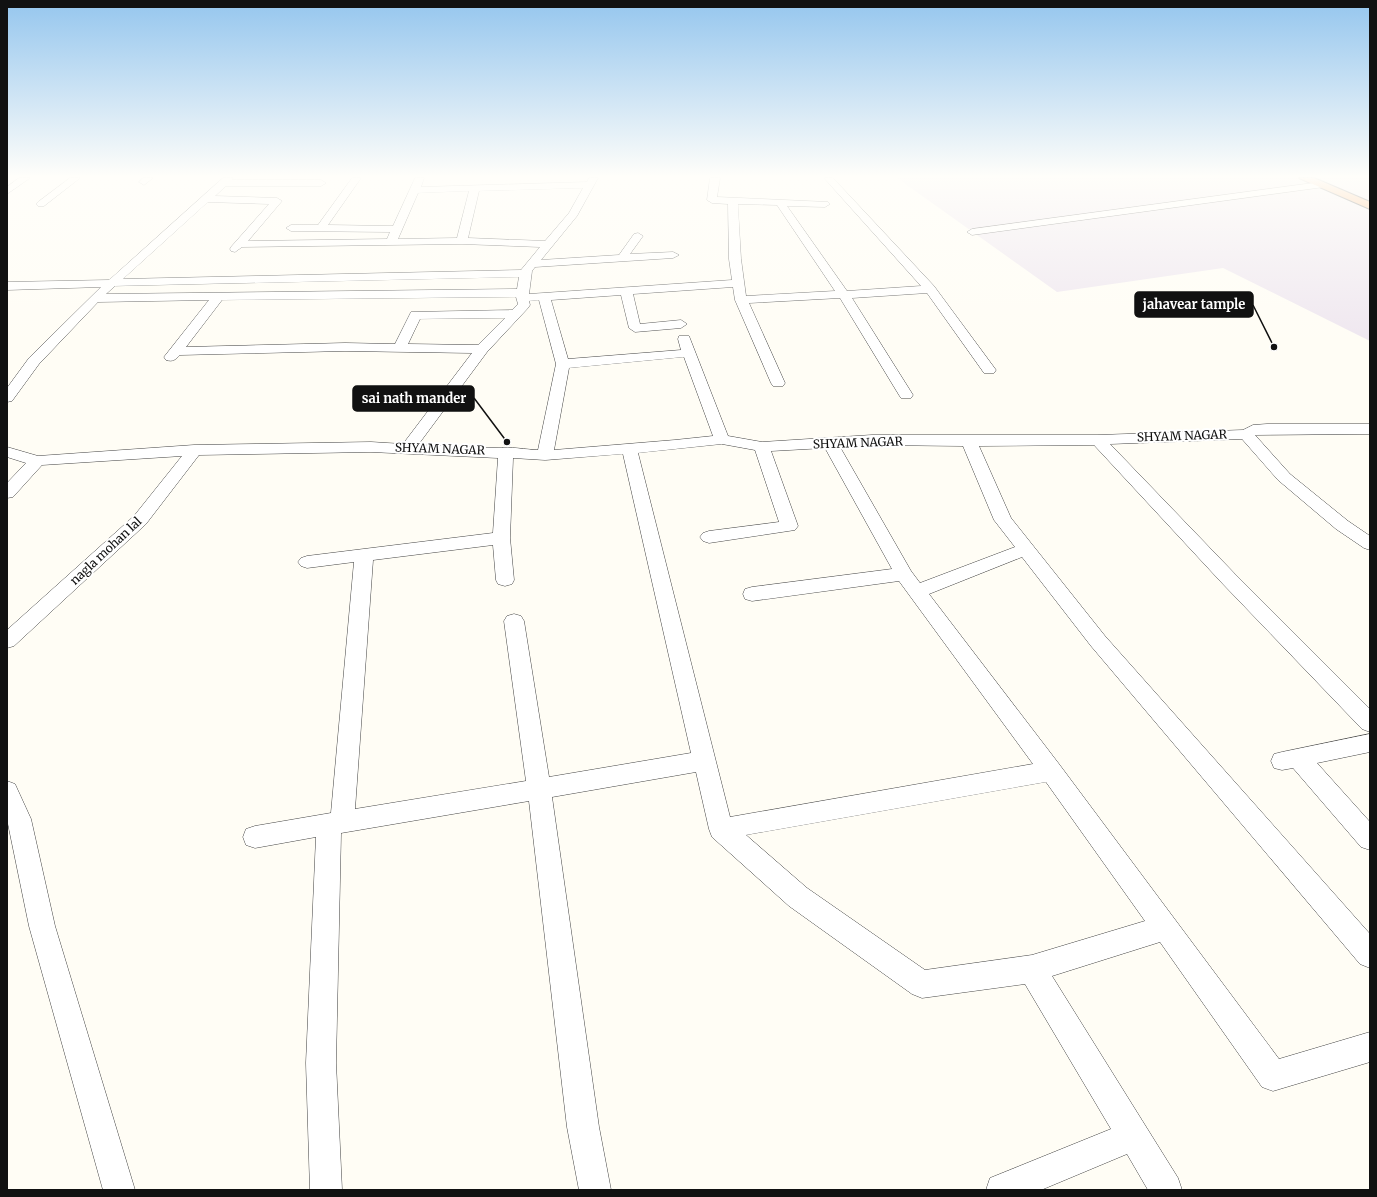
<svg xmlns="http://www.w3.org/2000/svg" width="1377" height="1197" viewBox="0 0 1377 1197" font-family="Merriweather,serif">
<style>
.industrial{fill:#eee6ef}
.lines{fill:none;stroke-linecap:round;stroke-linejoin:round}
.street-casing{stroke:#444;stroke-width:1}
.highway-casing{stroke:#222;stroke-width:2}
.street{fill:#fff;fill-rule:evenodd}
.highway{fill:#f5a25d;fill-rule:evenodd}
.labels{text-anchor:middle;stroke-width:4;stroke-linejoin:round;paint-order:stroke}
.street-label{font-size:12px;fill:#111;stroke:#fff}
.leader{fill:none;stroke:#111;stroke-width:1.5}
.callout-dot{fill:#111;stroke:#fff;stroke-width:1.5}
.callout{fill:#111;stroke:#111;stroke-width:1.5}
.callout-label{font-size:13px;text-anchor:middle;font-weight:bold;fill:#fff}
</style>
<rect width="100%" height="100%" fill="#fffdf5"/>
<path class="industrial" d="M 897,178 L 1370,178 L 1370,341 L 1223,268 L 1057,292 Z"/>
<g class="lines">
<g class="street-casing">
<g id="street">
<path d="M 19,178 L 30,178 L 7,194 L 7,187 Z"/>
<path d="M 70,178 L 80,178 L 44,206 L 38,206 L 36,204 L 38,202 Z"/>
<path d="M 143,178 L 153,178 L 144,185 L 139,182 Z"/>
<path d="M 223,178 L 233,178 L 232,180 L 321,180 L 326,183 L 321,186 L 226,186 L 215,196 L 277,198 L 282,201 L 248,241 L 387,239 L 390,232 L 291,231 L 286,228 L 291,225 L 318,225 L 352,178 L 361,178 L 328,225 L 393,226 L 415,178 L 424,178 L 421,187 L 587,182 L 589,178 L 598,178 L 577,216 L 541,260 L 619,255 L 634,234 L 638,233 L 643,236 L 630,254 L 673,252 L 679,255 L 673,258 L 535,267 L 532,271 L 529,294 L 732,280 L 729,259 L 728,204 L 712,203 L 707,200 L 710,178 L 720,178 L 717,197 L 828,202 L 830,204 L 825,207 L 787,206 L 847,291 L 921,286 L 824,178 L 833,178 L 934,286 L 996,370 L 994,373 L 984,373 L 927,293 L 852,298 L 913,395 L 911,398 L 901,398 L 899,395 L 840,298 L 749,303 L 785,383 L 783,386 L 773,386 L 771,383 L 735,300 L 733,287 L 633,294 L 640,324 L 681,320 L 687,324 L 681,328 L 635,332 L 629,328 L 621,295 L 551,300 L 568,359 L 681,350 L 678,339 L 679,336 L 689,336 L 728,436 L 762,442 L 872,435 L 1098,435 L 1243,430 L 1253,425 L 1267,424 L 1370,424 L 1370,434 L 1255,435 L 1290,474 L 1348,521 L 1370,536 L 1370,550 L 1364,548 L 1336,529 L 1278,480 L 1242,439 L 1110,444 L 1235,574 L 1370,709 L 1370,732 L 1362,729 L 1221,582 L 1094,445 L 979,446 L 1011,518 L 1105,636 L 1370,934 L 1370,968 L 1360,964 L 1091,646 L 1022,557 L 929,594 L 1059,764 L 1279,1059 L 1370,1032 L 1370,1062 L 1273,1091 L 1262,1087 L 1160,942 L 1052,976 L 1178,1178 L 1182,1190 L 1148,1190 L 1127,1154 L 1041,1190 L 986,1190 L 990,1178 L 1111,1129 L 1025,984 L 922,998 L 912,994 L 789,906 L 712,837 L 709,829 L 696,772 L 552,797 L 599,1127 L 611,1190 L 579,1190 L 567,1127 L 529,801 L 341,833 L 336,1063 L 342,1190 L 310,1190 L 306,1063 L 316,837 L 255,848 L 246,845 L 243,837 L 246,829 L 255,826 L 331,813 L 354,562 L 307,568 L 301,566 L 298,562 L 301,558 L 307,556 L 493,533 L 498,458 L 371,452 L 199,455 L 146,524 L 14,646 L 7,648 L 7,630 L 134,516 L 182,456 L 42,465 L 13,497 L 7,498 L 7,483 L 26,463 L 7,457 L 7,447 L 38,456 L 194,445 L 371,442 L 403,444 L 472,353 L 345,351 L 180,355 C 175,360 173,362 166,360 L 164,357 L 209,300 L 98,302 L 39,364 L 12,401 L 7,402 L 7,388 L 29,358 L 101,287 L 7,290 L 7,282 L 109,280 ZM 583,188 L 569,213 L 545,241 L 468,238 L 479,191 ZM 469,191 L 457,238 L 398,239 L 418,193 ZM 208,202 L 269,204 L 231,247 L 230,249 L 231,251 L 235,252 L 242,247 L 462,244 L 540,247 L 521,270 L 123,279 ZM 738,204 L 777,205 L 835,291 L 746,296 L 741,259 ZM 519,277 L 517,289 L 106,294 L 115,286 ZM 516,297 L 518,304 L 512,310 L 411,312 L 395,344 L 345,343 L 186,347 L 222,300 ZM 539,300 L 556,364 L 538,450 C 529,450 506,446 500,448 L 418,445 L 487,352 L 528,308 L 530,305 L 529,301 ZM 505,318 L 478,345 L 408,344 L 420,319 ZM 684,357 L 713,436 L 675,440 L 554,450 L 569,368 ZM 722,444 L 755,450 L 779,522 L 709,531 L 703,533 L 700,537 L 703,541 L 709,543 L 795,530 L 798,526 L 771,451 L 825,448 L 892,569 L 752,587 L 745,589 L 743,594 L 745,599 L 752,601 L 899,581 L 1033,764 L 730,817 L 638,453 ZM 872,445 L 963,446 L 994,520 L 1015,547 L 920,583 L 911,571 L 840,447 ZM 623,454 L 691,753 L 549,777 L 524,621 L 521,616 L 514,614 L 507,616 L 504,621 L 526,781 L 355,809 L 373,560 L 493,545 L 496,580 L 498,584 L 505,586 L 512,584 L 514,580 L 510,538 L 513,458 L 545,460 ZM 1046,782 L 1145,921 L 1032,955 L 925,970 L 807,888 L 746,835 Z"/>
<path d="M 1321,182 L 1324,183 L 1324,187 L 972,235 L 967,232 L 972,229 Z"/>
<path d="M 1370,734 L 1370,752 L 1317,763 L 1370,822 L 1370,850 L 1361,847 L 1293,768 L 1282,770 L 1274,768 L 1271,761 L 1274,754 L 1282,752 Z"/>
<path d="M 7,781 L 15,784 L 31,819 L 55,926 L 135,1190 L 103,1190 L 29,926 L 7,819 Z"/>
</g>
</g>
<g class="highway-casing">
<path id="highway" d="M 1299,178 L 1314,178 L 1370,202 L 1370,209 Z"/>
</g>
<use href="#street" class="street"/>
<use href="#highway" class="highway"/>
</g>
<linearGradient id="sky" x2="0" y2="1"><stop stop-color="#95c6ee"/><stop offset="0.51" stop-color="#fffefa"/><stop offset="1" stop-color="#fffefa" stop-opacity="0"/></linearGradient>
<rect width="1377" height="346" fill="url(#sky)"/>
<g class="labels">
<g class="street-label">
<text transform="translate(1182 436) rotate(-2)" y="4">SHYAM NAGAR</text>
<text transform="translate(858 443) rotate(-2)" y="4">SHYAM NAGAR</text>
<text transform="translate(440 449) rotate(2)" y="4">SHYAM NAGAR</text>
<text transform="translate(106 551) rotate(-43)" y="4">nagla mohan lal</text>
</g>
</g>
<path class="leader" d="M1274 347L1253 305M507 442L474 398"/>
<g class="callout-dot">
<circle cx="1274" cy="347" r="4"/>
<circle cx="507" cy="442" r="4"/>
</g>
<g class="callout">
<rect x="1135" y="292" width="118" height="25" rx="4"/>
<rect x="353" y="386" width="121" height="25" rx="4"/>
</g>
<g class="callout-label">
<text x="1194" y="309">jahavear tample</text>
<text x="414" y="403">sai nath mander</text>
</g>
<rect width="1377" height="1197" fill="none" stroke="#111111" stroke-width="16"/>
</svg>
